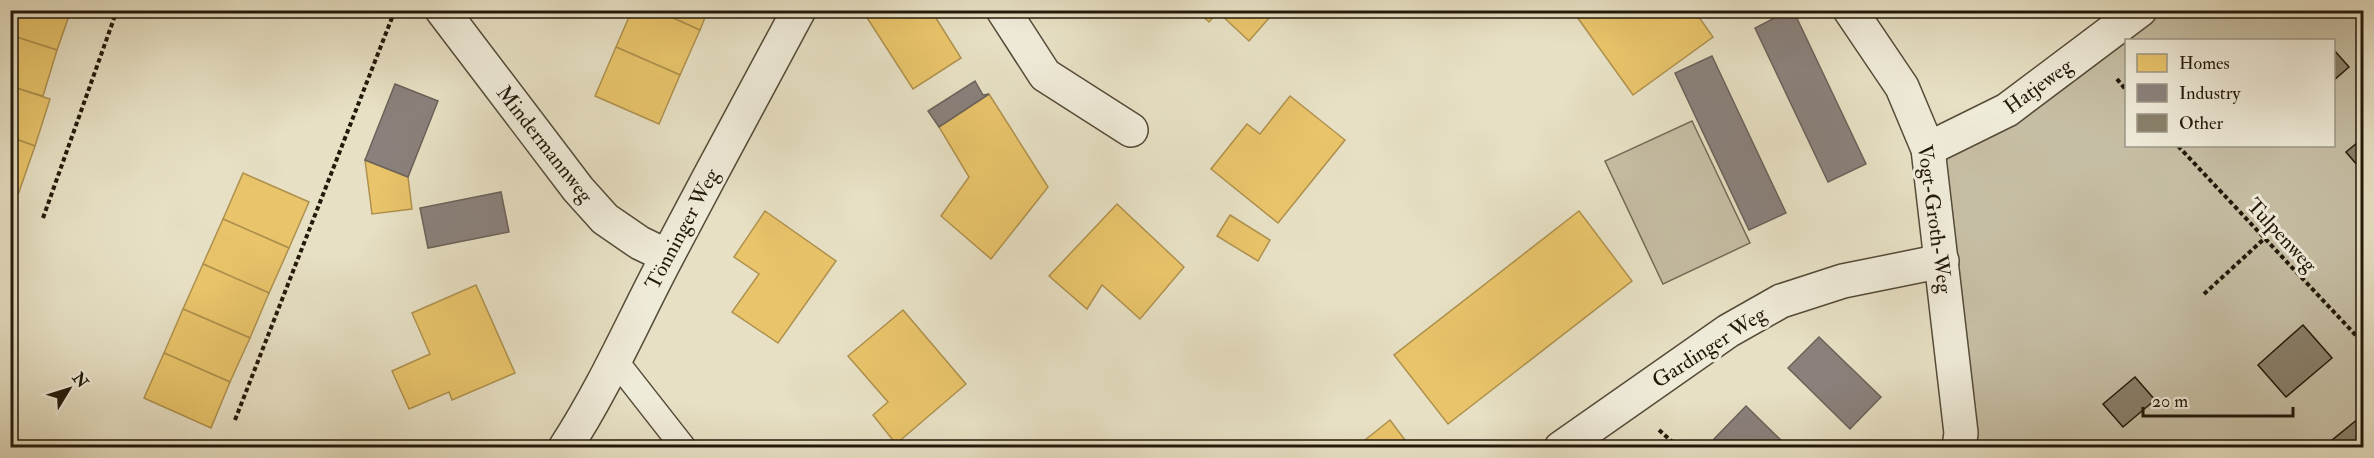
<svg xmlns="http://www.w3.org/2000/svg" width="2374" height="458" viewBox="0 0 2374 458" font-family="'IM FELL Double Pica',serif">
<style>
.green{fill:#c6bea4;stroke:#746c57;stroke-width:1.5;fill-rule:evenodd}
.homes{fill:#e9c46a;stroke:#ae914d;stroke-width:1.5}
.industry{fill:#8a817c;stroke:#6b625a;stroke-width:1.5}
.building{fill:#89806b;stroke:#23190a;stroke-width:1.5}
.lines{fill:none;stroke-linecap:round;stroke-linejoin:round}
.lane-casing{stroke:#544b38;stroke-width:27}
.street-casing{stroke:#544b38;stroke-width:36}
.path{stroke:#23190a;stroke-width:4;stroke-dasharray:4.5 3;stroke-linecap:butt}
.lane{stroke:#efebd9;stroke-width:24}
.street{stroke:#efebd9;stroke-width:33}
.labels{text-anchor:middle;stroke-width:6;stroke-linejoin:round;paint-order:stroke}
.street-label{font-size:21px;fill:#23190a;stroke:#efebd9}
</style>
<rect width="100%" height="100%" fill="#e7e0c4"/>
<filter id="stains"><feTurbulence type="fractalNoise" baseFrequency=".00333" numOctaves="4"/><feColorMatrix values="0 0 0 0 .2 0 0 0 0 .09 0 0 0 0 .02 0 0 0 .5 -.17"/></filter>
<radialGradient id="worn" r=".72"><stop offset=".6" stop-color="#630" stop-opacity="0"/><stop offset="1" stop-color="#630" stop-opacity=".3"/></radialGradient>
<g class="green">
<path d="M 2139,11 L 2356,11 L 2364,19 L 2363,447 L 1959,447 L 1928,149 ZM 2126,40 L 2334,40 L 2334,146 L 2126,146 Z"/>
<path d="M 1692,121 L 1750,243 L 1663,284 L 1605,161 Z"/>
</g>
<g class="homes">
<path d="M 10,10 L 71,10 L 57,50 L 10,35 Z"/>
<path d="M 632,10 L 656,10 L 700,30 L 680,75 L 616,47 Z"/>
<path d="M 656,10 L 708,10 L 700,30 Z"/>
<path d="M 862,10 L 931,10 L 961,58 L 913,89 Z"/>
<path d="M 1196,10 L 1276,10 L 1249,41 L 1218,12 L 1209,22 Z"/>
<path d="M 1572,10 L 1694,10 L 1713,37 L 1633,95 Z"/>
<path d="M 10,35 L 57,50 L 43,96 L 10,86 Z"/>
<path d="M 616,47 L 680,75 L 659,124 L 595,96 Z"/>
<path d="M 10,86 L 50,99 L 35,146 L 10,137 Z"/>
<path d="M 989,94 L 1048,187 L 991,259 L 941,216 L 969,177 L 939,127 Z"/>
<path d="M 1290,96 L 1345,140 L 1278,223 L 1211,169 L 1247,124 L 1260,134 Z"/>
<path d="M 10,137 L 35,146 L 19,192 L 10,188 Z"/>
<path d="M 365,160 L 408,177 L 412,209 L 372,214 Z"/>
<path d="M 243,173 L 309,202 L 289,248 L 223,219 Z"/>
<path d="M 10,188 L 19,192 L 10,214 Z"/>
<path d="M 1117,204 L 1184,267 L 1140,319 L 1102,285 L 1087,309 L 1049,276 Z"/>
<path d="M 765,211 L 836,261 L 778,343 L 732,312 L 759,274 L 734,257 Z"/>
<path d="M 1579,211 L 1632,281 L 1448,424 L 1394,355 Z"/>
<path d="M 1230,215 L 1270,240 L 1258,261 L 1217,236 Z"/>
<path d="M 223,219 L 289,248 L 269,293 L 203,264 Z"/>
<path d="M 203,264 L 269,293 L 250,338 L 183,309 Z"/>
<path d="M 476,285 L 515,373 L 452,400 L 449,392 L 409,409 L 392,371 L 430,354 L 412,313 Z"/>
<path d="M 183,309 L 250,338 L 230,382 L 164,353 Z"/>
<path d="M 903,310 L 966,384 L 896,444 L 873,415 L 888,402 L 848,356 Z"/>
<path d="M 164,353 L 230,382 L 211,428 L 144,398 Z"/>
<path d="M 1390,420 L 1411,448 L 1355,448 Z"/>
</g>
<g class="industry">
<path d="M 1790,10 L 1793,10 L 1866,164 L 1828,182 L 1755,28 Z"/>
<path d="M 1712,56 L 1786,213 L 1749,230 L 1675,73 Z"/>
<path d="M 975,81 L 983,95 L 989,94 L 939,127 L 928,111 Z"/>
<path d="M 395,84 L 438,101 L 408,177 L 365,160 Z"/>
<path d="M 501,192 L 509,232 L 428,248 L 420,208 Z"/>
<path d="M 1819,337 L 1881,397 L 1850,429 L 1788,368 Z"/>
<path d="M 1746,406 L 1789,448 L 1723,448 L 1714,439 Z"/>
</g>
<g class="building">
<path d="M 2334,50 L 2349,67 L 2334,80 Z"/>
<path d="M 2364,137 L 2364,173 L 2346,152 Z"/>
<path d="M 2303,325 L 2332,358 L 2286,397 L 2258,365 Z"/>
<path d="M 2135,377 L 2155,400 L 2123,427 L 2103,404 Z"/>
<path d="M 2364,414 L 2364,448 L 2336,448 L 2331,441 Z"/>
</g>
<g class="lines">
<g class="lane-casing">
<path id="lane" d="M 615,360 L 684,448"/>
</g>
<g class="street-casing">
<g id="street">
<path d="M 442,10 L 578,189 L 605,219 L 640,243 L 667,256"/>
<path d="M 1003,10 L 1045,75 L 1131,130"/>
<path d="M 1850,10 L 1902,87 L 1928,149 L 1961,433 L 1959,448"/>
<path d="M 1928,149 L 2007,110 L 2140,10"/>
<path d="M 565,448 C 605,387 634,319 668,255 C 711,173 755,92 799,10"/>
<path d="M 1561,448 L 1728,331 L 1781,301 L 1843,281 L 1942,261"/>
</g>
</g>
<g class="path">
<path d="M 2117,79 L 2126,90"/>
<path d="M 2178,146 L 2364,344"/>
<path d="M 43,218 L 117,10"/>
<path d="M 2204,294 L 2265,238"/>
<path d="M 235,420 L 395,10"/>
<path d="M 1659,430 L 1679,448"/>
</g>
<use href="#lane" class="lane"/>
<use href="#street" class="street"/>
</g>
<g class="labels">
<g class="street-label">
<text transform="translate(2038 86) rotate(-36)" y="7">Hatjeweg</text>
<text transform="translate(545 144) rotate(52)" y="7">Mindermannweg</text>
<text transform="translate(1935 219) rotate(82)" y="7">Vogt-Groth-Weg</text>
<text transform="translate(682 229) rotate(-62)" y="7">Tönninger Weg</text>
<text transform="translate(2282 235) rotate(47)" y="7">Tulpenweg</text>
<text transform="translate(1709 347) rotate(-33)" y="7">Gardinger Weg</text>
</g>
</g>
<rect width="2374" height="458" fill="none" stroke="#e7e0c4" stroke-width="36"/>
<rect x="12" y="12" width="2350" height="434" fill="none" stroke="#23190a" stroke-width="3"/>
<rect x="18" y="18" width="2338" height="422" fill="none" stroke="#23190a" stroke-width="1.5"/>
<rect x="2125" y="39" width="210" height="108" fill="#efebd9" stroke="#9d9786" stroke-width="1.5"/>
<rect x="2137" y="54" width="30" height="18" fill="#e9c46a" stroke="#9d9786" stroke-width="1.5"/>
<text x="2179" y="69" font-size="18" fill="#23190a">Homes</text>
<rect x="2137" y="84" width="30" height="18" fill="#8a817c" stroke="#9d9786" stroke-width="1.5"/>
<text x="2179" y="99" font-size="18" fill="#23190a">Industry</text>
<rect x="2137" y="114" width="30" height="18" fill="#89806b" stroke="#9d9786" stroke-width="1.5"/>
<text x="2179" y="129" font-size="18" fill="#23190a">Other</text>
<g transform="translate(69 389) rotate(52)" stroke="#efebd9" stroke-width="4.5" paint-order="stroke">
<path d="M0-4.5L10 22L0 15L-10 22Z" fill="#23190a"/>
<text y="-9" font-size="16" font-weight="bold" text-anchor="middle" fill="#23190a">N</text>
</g>
<path d="M2143 407v9h150v-9" fill="none" stroke="#23190a" stroke-width="3"/>
<text x="2152" y="407" font-size="18" fill="#23190a" stroke="#efebd9" stroke-width="4.5" paint-order="stroke">20 m</text>
<rect width="100%" height="100%" filter="url(#stains)"/>
<rect width="100%" height="100%" fill="url(#worn)"/>
</svg>
